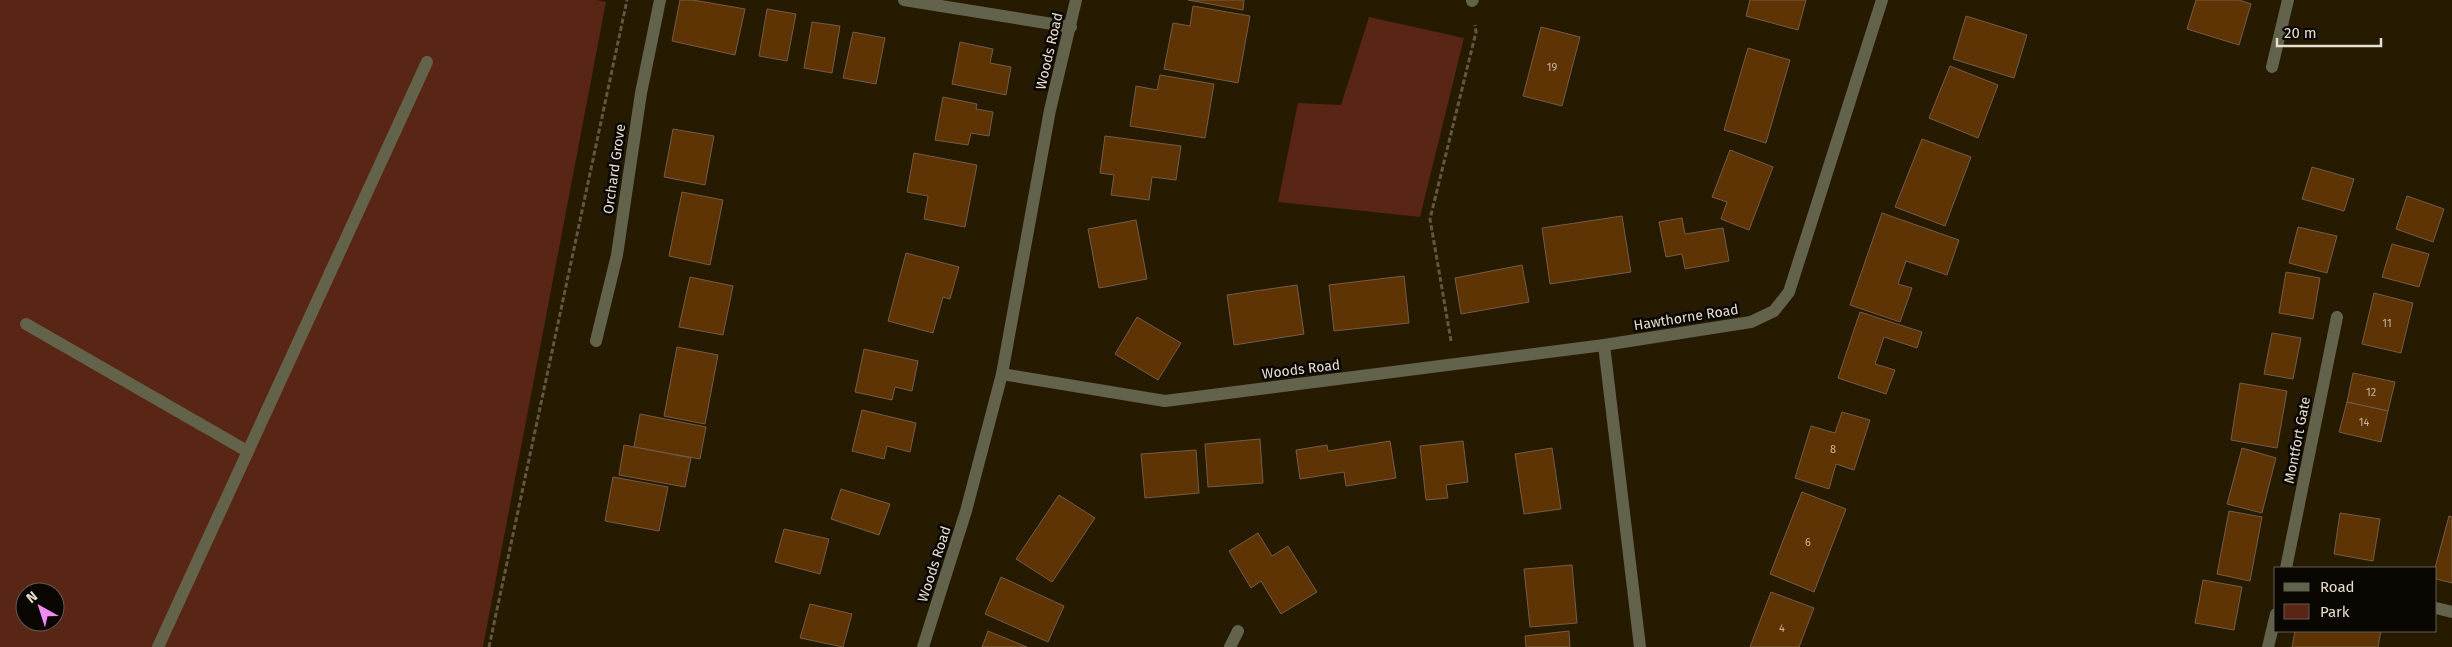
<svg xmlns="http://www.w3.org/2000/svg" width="2452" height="647" viewBox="0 0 2452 647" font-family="'Fira Sans',sans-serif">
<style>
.green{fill:#592515;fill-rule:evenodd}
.building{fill:#5f3405;stroke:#755c47}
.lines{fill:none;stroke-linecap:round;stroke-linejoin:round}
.path{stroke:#625741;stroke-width:3;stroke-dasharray:5 2.5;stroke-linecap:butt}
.lane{stroke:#62634a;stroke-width:12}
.street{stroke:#62634a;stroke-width:12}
.labels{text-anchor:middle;stroke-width:5;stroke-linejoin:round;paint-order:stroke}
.number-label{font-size:11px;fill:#c4b49c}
.street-label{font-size:14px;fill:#e6dece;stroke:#0a0601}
</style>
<rect width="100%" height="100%" fill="#261a01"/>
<g class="green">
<path d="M 0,0 L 596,0 L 606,2 L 483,647 L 0,647 ZM 25,592 L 55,592 L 55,622 L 25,622 Z"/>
<path d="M 1369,17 L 1464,38 L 1420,217 L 1278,202 L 1298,103 L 1341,105 Z"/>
</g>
<g class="building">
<path d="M 680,0 L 693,0 L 745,9 L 735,55 L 672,41 Z"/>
<path d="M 1188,0 L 1244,0 L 1243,10 Z"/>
<path d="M 1750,0 L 1806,0 L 1798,30 L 1746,16 Z"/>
<path d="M 2196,0 L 2239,0 L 2251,4 L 2239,45 L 2187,29 Z"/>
<path d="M 1193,6 L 1250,16 L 1238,83 L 1164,69 L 1173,23 L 1190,26 Z"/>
<path d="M 767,9 L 796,14 L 787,61 L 759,56 Z"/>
<path d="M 1966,16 L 2027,35 L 2014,78 L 1953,59 Z"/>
<path d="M 812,22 L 840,26 L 832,73 L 804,68 Z"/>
<path d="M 1541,27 L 1580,37 L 1562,106 L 1523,96 Z"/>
<path d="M 853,32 L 885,38 L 876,84 L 843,78 Z"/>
<path d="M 960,42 L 993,49 L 990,63 L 1011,67 L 1006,95 L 952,84 Z"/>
<path d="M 1748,48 L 1790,60 L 1766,143 L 1724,130 Z"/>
<path d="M 1950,66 L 1998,85 L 1978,138 L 1929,118 Z"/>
<path d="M 1160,75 L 1214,84 L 1205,138 L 1130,126 L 1136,86 L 1157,90 Z"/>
<path d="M 943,97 L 977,104 L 976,109 L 993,112 L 989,136 L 971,133 L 968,145 L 935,140 Z"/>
<path d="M 673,129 L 714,136 L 705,185 L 664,177 Z"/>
<path d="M 1105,136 L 1181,146 L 1176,180 L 1152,177 L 1149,200 L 1111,195 L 1114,175 L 1100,173 Z"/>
<path d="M 1922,139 L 1971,157 L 1945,226 L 1895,207 Z"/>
<path d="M 1730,150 L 1773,167 L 1749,230 L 1721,219 L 1727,202 L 1712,197 Z"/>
<path d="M 914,153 L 977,165 L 965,227 L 924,219 L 928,196 L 907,192 Z"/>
<path d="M 2312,167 L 2354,179 L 2344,211 L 2302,199 Z"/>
<path d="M 682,192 L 723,200 L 710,265 L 669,256 Z"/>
<path d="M 2407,196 L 2444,209 L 2433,242 L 2396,229 Z"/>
<path d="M 1882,213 L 1959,240 L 1947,275 L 1906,261 L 1898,284 L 1912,288 L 1900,322 L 1850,305 Z"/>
<path d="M 1622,216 L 1631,272 L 1550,284 L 1542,228 Z"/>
<path d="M 1682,218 L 1685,234 L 1723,228 L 1729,261 L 1685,269 L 1682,254 L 1666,257 L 1659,222 Z"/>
<path d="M 1136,220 L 1147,279 L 1099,288 L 1088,229 Z"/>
<path d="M 2298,227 L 2337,236 L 2327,273 L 2289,263 Z"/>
<path d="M 2392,244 L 2429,254 L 2419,287 L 2382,277 Z"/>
<path d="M 906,253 L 959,267 L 950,299 L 943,297 L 933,333 L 888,321 Z"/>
<path d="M 1522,265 L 1529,302 L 1461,314 L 1455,278 Z"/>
<path d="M 2286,272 L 2320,278 L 2313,319 L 2279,313 Z"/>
<path d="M 1404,276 L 1409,323 L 1334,331 L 1329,285 Z"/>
<path d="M 690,277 L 733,286 L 723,335 L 679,327 Z"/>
<path d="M 1297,285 L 1304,334 L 1234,345 L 1227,295 Z"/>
<path d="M 2374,293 L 2413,303 L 2401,353 L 2362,344 Z"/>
<path d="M 1860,312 L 1922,332 L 1917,348 L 1884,337 L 1875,364 L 1895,370 L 1886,394 L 1838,378 Z"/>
<path d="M 1137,317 L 1181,343 L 1158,380 L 1115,354 Z"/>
<path d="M 2272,333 L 2301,338 L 2293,379 L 2264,374 Z"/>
<path d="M 677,347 L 718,355 L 705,424 L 664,416 Z"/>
<path d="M 864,349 L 918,361 L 912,391 L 895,387 L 892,400 L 855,392 Z"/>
<path d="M 2353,373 L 2395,382 L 2388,411 L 2347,402 Z"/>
<path d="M 2240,383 L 2287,391 L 2277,448 L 2231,440 Z"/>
<path d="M 2347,402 L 2388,411 L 2381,442 L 2339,432 Z"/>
<path d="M 862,410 L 916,423 L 910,452 L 887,446 L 884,459 L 852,451 Z"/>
<path d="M 1842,412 L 1870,420 L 1854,470 L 1836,464 L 1829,489 L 1795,478 L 1811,426 L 1835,433 Z"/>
<path d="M 640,414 L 706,427 L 700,459 L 634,447 Z"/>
<path d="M 1260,439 L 1263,483 L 1208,487 L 1205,444 Z"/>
<path d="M 1390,441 L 1396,478 L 1346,486 L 1344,472 L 1300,479 L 1296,450 L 1327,445 L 1328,451 Z"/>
<path d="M 1463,441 L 1468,482 L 1446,485 L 1448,498 L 1426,500 L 1420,446 Z"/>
<path d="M 624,445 L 691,458 L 685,487 L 619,475 Z"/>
<path d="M 1552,448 L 1561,509 L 1524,514 L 1515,454 Z"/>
<path d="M 2242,448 L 2276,458 L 2262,513 L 2227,504 Z"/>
<path d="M 1196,450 L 1199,493 L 1145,498 L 1141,454 Z"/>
<path d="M 613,477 L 668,487 L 659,531 L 605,521 Z"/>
<path d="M 841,489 L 890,504 L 879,535 L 831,519 Z"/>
<path d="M 1802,492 L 1846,509 L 1814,592 L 1770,574 Z"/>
<path d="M 1059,495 L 1095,518 L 1052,582 L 1016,559 Z"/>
<path d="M 2229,511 L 2262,517 L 2250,581 L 2217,574 Z"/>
<path d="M 2340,513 L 2380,519 L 2373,561 L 2334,554 Z"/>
<path d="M 2449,516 L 2452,517 L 2452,583 L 2436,579 L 2435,568 Z"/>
<path d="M 784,529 L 829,539 L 820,574 L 775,562 Z"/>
<path d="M 1258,533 L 1272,556 L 1288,546 L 1317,592 L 1281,614 L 1261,581 L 1251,588 L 1229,551 Z"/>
<path d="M 1572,565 L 1577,623 L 1530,627 L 1524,569 Z"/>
<path d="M 1001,577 L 1064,606 L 1048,642 L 985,614 Z"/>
<path d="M 2203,580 L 2242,587 L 2234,630 L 2195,623 Z"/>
<path d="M 1771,592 L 1814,608 L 1799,647 L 1750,647 Z"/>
<path d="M 810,604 L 852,614 L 843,647 L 800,638 Z"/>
<path d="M 988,631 L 1027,647 L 982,647 Z"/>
<path d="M 1569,631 L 1570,647 L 1526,647 L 1525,636 Z"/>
<path d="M 2295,631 L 2381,631 L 2378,647 L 2292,647 Z"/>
</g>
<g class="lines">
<g class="path">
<path d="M 1451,341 L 1430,219 L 1476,32 L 1475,25"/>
<path d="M 489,647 L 627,0"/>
</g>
<g class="lane">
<path d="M 26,324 L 247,451"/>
<path d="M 158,647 L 427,62"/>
</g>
<g class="street">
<path d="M 904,0 L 1071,27"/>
<path d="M 1076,0 L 1050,110 L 1002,374 L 1165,401 L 1604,345 L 1751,322 L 1774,311 L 1789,292 L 1882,0"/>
<path d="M 1472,1 L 1473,0"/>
<path d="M 2272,67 L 2288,0"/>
<path d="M 596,341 L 617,255 L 641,93 L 660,0"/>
<path d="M 1604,345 L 1640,647"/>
<path d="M 2286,568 L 2337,317"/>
<path d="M 2436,608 L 2452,612"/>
<path d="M 923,647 L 966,511 L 1002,374"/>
<path d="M 1230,647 L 1238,631"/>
<path d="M 2268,647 L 2276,614"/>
</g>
</g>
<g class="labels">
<g class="number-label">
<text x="1552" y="71">19</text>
<text x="2387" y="327">11</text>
<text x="2371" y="396">12</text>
<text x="2364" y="426">14</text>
<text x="1833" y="453">8</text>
<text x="1808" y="546">6</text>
<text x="1782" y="632">4</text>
</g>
<g class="street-label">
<text transform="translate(1049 51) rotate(-77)" y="5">Woods Road</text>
<text transform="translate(614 169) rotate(-82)" y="5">Orchard Grove</text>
<text transform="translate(1686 317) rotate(-9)" y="5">Hawthorne Road</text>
<text transform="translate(1301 369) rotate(-7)" y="5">Woods Road</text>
<text transform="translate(2297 440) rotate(-79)" y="5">Montfort Gate</text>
<text transform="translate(934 564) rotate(-72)" y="5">Woods Road</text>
</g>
</g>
<rect x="2274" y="567" width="162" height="65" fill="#0a0601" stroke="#625c53"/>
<rect x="2284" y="583" width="25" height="8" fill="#62634a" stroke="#625c53"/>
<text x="2320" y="592" font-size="15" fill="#e6dece">Road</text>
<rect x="2284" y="604" width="25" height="15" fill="#592515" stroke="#625c53"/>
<text x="2320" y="617" font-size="15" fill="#e6dece">Park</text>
<g transform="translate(40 607) rotate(321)"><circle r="24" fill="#0a0601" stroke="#625c53"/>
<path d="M0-4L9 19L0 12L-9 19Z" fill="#f18af4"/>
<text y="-8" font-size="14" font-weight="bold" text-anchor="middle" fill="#e6dece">N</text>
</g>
<path d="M2277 38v8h104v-8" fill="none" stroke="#e6dece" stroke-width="2.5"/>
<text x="2284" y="38" font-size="15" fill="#e6dece" stroke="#0a0601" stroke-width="4" paint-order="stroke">20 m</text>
</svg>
